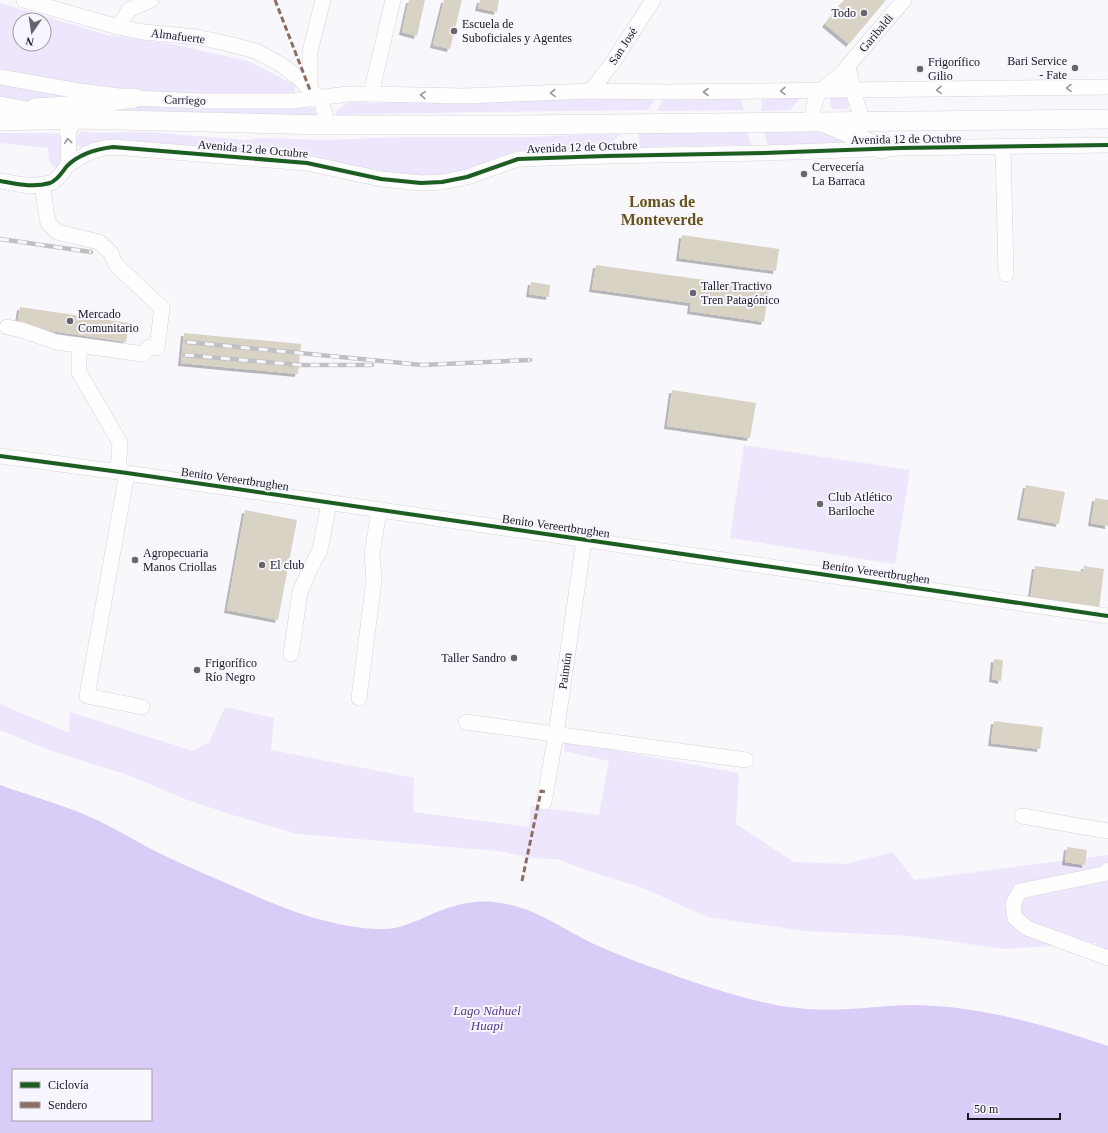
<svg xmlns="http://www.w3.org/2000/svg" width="1108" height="1133" viewBox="0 0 1108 1133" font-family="Georgia,serif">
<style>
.green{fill:#ede6fc;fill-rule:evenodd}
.water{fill:#d9ccf7;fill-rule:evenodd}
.building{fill:#d9d3c5;filter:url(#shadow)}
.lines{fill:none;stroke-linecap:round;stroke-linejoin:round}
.minor-casing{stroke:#d5d4da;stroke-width:16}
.major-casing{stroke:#d5d4da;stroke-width:20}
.minor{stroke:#fefefe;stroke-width:15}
.major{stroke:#fefefe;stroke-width:19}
.rail-casing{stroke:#c0c0c1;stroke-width:4.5}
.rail{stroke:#f7f5fd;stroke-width:3;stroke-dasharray:9;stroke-linecap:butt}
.quiet{stroke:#8d6e63;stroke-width:3;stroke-dasharray:6 3;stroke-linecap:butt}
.cycleway-casing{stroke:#f7f5fd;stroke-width:6}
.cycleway{stroke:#1b5e20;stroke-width:4}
.oneway{stroke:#97969a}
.poi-dot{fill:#68666c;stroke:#f7f5fd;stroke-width:1.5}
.labels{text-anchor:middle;stroke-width:4;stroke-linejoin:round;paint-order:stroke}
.poi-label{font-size:12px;fill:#1a181f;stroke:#f7f5fd;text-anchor:start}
.street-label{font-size:12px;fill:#1a181f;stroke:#f7f5fd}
.water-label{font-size:13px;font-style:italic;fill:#59378c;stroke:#f7f5fd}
.district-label{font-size:16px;font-weight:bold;fill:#665318;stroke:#f7f5fd}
</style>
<defs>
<filter id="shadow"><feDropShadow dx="-3" dy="3" stdDeviation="0" flood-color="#0004"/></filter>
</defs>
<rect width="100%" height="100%" fill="#f8f7fb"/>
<g class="green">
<path d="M 0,3 L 107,35 L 167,43 L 248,61 L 295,85 L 294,97 L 129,93 L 0,72 ZM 20,20 L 44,20 L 44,44 L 20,44 Z"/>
<path d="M 0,79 L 105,98 L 38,103 L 0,97 Z"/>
<path d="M 762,96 L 802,96 L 790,110 L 761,111 Z"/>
<path d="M 564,97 L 656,97 L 648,110 L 477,112 L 336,115 L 337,110 L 349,102 L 378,103 Z"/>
<path d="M 665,97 L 740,97 L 744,110 L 656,111 Z"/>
<path d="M 831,97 L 848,97 C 849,102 850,105 847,109 L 832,109 L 830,104 Z"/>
<path d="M 138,101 L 316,108 L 317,116 L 229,115 L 86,108 Z"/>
<path d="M 763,129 L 827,130 L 860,143 L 768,145 Z"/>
<path d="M 747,130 L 751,145 L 640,147 L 638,132 Z"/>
<path d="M 82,131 L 90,133 L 146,132 L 245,140 L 263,138 L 326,140 L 406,137 L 533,137 L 621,133 L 606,148 L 542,151 L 428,179 L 154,143 L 104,140 L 85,147 L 80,147 L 76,145 C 75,140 78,134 82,131 Z"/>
<path d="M 0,133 L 50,133 L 59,134 C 64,144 63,159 58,169 C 47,164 49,159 48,148 L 0,143 Z"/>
<path d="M 744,445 L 910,470 L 895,564 L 730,538 Z"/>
<path d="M 0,704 L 69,733 L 70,712 L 193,751 L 209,742 L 225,707 L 274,718 L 271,750 L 414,778 L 413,812 L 529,827 L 531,806 L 599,815 L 609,761 L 564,751 L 565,741 L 739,773 L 736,824 L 794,862 L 845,864 L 893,852 L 914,880 L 1108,855 L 1108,965 L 1099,962 L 1096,943 L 1006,949 L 911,936 L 805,931 L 707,917 L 643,888 L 586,870 L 557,859 L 532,858 L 499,851 L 298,834 L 236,816 L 185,799 L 128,775 L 55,752 L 0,730 Z"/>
</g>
<path class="water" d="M 0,785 C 33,797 68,806 99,821 C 120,831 140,844 161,854 C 188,867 215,878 242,890 C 267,901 292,912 318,919 C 341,925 376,933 399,927 C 418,922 435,911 454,906 C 468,902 485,900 500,903 C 537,908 563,930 596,945 C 614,953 632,960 651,967 C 687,980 724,993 762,1002 C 790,1009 821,1011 849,1009 C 871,1008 892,1005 914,1005 C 981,1006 1045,1025 1108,1046 L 1108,1133 L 0,1133 ZM 13,1070 L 151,1070 L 151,1120 L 13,1120 Z"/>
<g class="building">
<path d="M 409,0 L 425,0 L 417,36 L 402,32 Z"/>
<path d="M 444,0 L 462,0 L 450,49 L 433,45 Z"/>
<path d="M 480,0 L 499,0 L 497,12 L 478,8 Z"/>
<path d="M 844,0 L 886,0 L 849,44 L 825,24 Z"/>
<path d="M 682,235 L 779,249 L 776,271 L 679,258 Z"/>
<path d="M 596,265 L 769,289 L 764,322 L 690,311 L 691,303 L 592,289 Z"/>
<path d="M 531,282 L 550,285 L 549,297 L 529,294 Z"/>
<path d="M 20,307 L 129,323 L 126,342 L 17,326 Z"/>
<path d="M 184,333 L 301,344 L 298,374 L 181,363 Z"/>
<path d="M 672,390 L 756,403 L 750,438 L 667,426 Z"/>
<path d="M 1026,485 L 1065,492 L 1059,524 L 1020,517 Z"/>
<path d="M 1095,498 L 1108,500 L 1108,526 L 1091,523 Z"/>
<path d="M 245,510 L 297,520 L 278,620 L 227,610 Z"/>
<path d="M 1035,566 L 1083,572 L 1084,566 L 1104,569 L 1099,609 L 1030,600 Z"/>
<path d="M 994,659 L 1003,660 L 1001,681 L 992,679 Z"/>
<path d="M 994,721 L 1043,727 L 1040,749 L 991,743 Z"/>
<path d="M 1067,847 L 1087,850 L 1085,865 L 1065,862 Z"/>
</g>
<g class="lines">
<g class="minor-casing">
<g id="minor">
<path d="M 24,0 L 118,27 L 144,32 L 196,37 L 225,43 L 256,51 L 280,64 L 299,78 L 310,90 L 321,98"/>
<path d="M 118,27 L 129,10 L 151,0"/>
<path d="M 848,66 L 853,91 L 862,120"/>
<path d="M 0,77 L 79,91 L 135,98 L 201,101 L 293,101 L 348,94 L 371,94 L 464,96 L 591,91 L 666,92 L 1108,87"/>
<path d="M 310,90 L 310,51 L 323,0"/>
<path d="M 591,91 L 613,62 L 653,0"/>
<path d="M 371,94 L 393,0"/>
<path d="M 321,98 L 327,125"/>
<path d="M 813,121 L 813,109 L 817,96 L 822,90 L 842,73 L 904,0"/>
<path d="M 1003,146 L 1006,274"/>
<path d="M 68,165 C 85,154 92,149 113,147 L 307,163 L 381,179 L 421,183 L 442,182 L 467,177 L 518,159 L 606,156 L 764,153 L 901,148 L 1108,145"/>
<path d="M 0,181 L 30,186 L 51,183 L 58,178 L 68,165 L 69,137 L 67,133 L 77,119"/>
<path d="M 7,327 L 22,330 L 56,342 L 143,354 L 149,347 L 157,348 L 162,308 L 115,264 L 111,253 L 99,242 L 57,232 L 48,223 L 42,185"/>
<path d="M 79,345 L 79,372 L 120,443 L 118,472"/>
<path d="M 0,456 L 127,473 L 1108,616"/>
<path d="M 127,473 L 87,696 L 142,707"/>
<path d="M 291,654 L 300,592 L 310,569 L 320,550 L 329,503"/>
<path d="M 359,698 L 374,580 L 372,555 L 379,510"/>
<path d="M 466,722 L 746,760"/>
<path d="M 544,802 L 556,734 L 584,540"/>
<path d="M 1022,816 L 1108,831"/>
<path d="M 1108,870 L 1103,874 L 1020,891 L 1013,904 L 1015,918 L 1027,928 L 1108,958"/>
</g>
</g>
<g class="major-casing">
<g id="major">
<path d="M 0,106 L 32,112"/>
<path d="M 35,108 L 67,106 L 135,98"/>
<path d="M 0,121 L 77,119 L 327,125 L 514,125 L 1108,119"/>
<path d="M 827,124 L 846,132 L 882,149"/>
</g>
</g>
<use href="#minor" class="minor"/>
<use href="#major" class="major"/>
<g class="rail-casing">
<g id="rail">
<path d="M 0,239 L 91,252"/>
<path d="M 187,342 L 422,365 L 530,360"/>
<path d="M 185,355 L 300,365 L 372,365"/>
</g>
</g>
<use href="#rail" class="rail"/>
<g class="quiet">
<path d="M 275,0 L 310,90"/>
<path d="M 522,881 L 541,791 L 546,792"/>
</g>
<g class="cycleway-casing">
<g id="cycleway">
<path d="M 0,181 C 17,184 33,188 50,183 C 58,180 62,172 67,166 C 79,154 97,149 113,147 L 307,163 L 381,179 L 421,183 L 442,182 L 467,177 L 518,159 L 606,156 L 764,153 L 901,148 L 1108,145"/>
<path d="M 0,456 L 127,473 L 1108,616"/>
</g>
</g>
<use href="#cycleway" class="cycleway"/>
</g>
<defs><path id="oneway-chevron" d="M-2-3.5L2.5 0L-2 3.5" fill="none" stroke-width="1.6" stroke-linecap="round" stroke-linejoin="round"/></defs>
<g class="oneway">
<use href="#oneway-chevron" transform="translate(1069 88) rotate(179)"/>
<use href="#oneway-chevron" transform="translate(939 90) rotate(179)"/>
<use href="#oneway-chevron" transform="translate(783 91) rotate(179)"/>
<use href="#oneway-chevron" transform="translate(706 92) rotate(180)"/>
<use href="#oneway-chevron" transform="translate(553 93) rotate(178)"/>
<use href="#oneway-chevron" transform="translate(423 95) rotate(-179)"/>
<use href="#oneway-chevron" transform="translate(68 141) rotate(-96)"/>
</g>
<g class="poi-dot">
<circle cx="864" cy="13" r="4"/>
<circle cx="454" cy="31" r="4"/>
<circle cx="1075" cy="68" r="4"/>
<circle cx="920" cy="69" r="4"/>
<circle cx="804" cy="174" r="4"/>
<circle cx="693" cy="293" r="4"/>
<circle cx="70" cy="321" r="4"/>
<circle cx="820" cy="504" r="4"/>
<circle cx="135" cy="560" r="4"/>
<circle cx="262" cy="565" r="4"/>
<circle cx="514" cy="658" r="4"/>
<circle cx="197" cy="670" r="4"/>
</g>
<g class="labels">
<g class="poi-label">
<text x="856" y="17" text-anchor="end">Todo</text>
<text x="462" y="28">Escuela de<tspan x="462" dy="14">Suboficiales y Agentes</tspan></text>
<text x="1067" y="65" text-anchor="end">Bari Service<tspan x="1067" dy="14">- Fate</tspan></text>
<text x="928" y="66">Frigorífico<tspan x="928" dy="14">Gilio</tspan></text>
<text x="812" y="171">Cervecería<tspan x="812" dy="14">La Barraca</tspan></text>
<text x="701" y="290">Taller Tractivo<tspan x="701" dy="14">Tren Patagónico</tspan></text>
<text x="78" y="318">Mercado<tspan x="78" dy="14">Comunitario</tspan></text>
<text x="828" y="501">Club Atlético<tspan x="828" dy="14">Bariloche</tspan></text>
<text x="143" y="557">Agropecuaria<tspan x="143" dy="14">Manos Criollas</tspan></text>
<text x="270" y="569">El club</text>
<text x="506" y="662" text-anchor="end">Taller Sandro</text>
<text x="205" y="667">Frigorífico<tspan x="205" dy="14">Río Negro</tspan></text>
</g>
<g class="street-label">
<text transform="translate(876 33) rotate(-50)" y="4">Garibaldi</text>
<text transform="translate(178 36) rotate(7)" y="4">Almafuerte</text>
<text transform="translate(623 46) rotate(-57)" y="4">San José</text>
<text transform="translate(185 100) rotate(2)" y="4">Carriego</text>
<text transform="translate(906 139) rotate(-1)" y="4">Avenida 12 de Octubre</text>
<text transform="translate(582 147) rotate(-2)" y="4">Avenida 12 de Octubre</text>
<text transform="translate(253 149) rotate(5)" y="4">Avenida 12 de Octubre</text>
<text transform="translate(235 479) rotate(8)" y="4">Benito Vereertbrughen</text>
<text transform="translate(556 526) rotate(8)" y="4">Benito Vereertbrughen</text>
<text transform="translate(876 572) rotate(8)" y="4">Benito Vereertbrughen</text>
<text transform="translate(565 671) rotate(-82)" y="4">Paimún</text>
</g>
<g class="water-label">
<text x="487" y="1015">Lago Nahuel<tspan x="487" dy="15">Huapi</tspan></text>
</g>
<g class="district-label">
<text x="662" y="207">Lomas de<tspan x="662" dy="18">Monteverde</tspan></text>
</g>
</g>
<rect x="12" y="1069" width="140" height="52" fill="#f7f5fd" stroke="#9f9da4"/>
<rect x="20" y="1082" width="20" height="6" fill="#1b5e20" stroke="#9f9da4"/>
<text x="48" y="1089" font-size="12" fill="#1a181f">Ciclovía</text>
<rect x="20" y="1102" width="20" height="6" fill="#8d6e63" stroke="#9f9da4"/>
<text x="48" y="1109" font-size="12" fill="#1a181f">Sendero</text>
<g transform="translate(32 32) rotate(193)"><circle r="19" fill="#f7f5fd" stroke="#9f9da4"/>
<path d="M0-3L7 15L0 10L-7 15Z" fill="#68666c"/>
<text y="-6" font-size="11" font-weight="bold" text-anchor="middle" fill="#1a181f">N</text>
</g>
<path d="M968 1113v6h92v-6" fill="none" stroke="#1a181f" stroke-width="2"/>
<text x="974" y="1113" font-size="12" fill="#1a181f" stroke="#f7f5fd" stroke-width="3" paint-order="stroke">50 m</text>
</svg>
